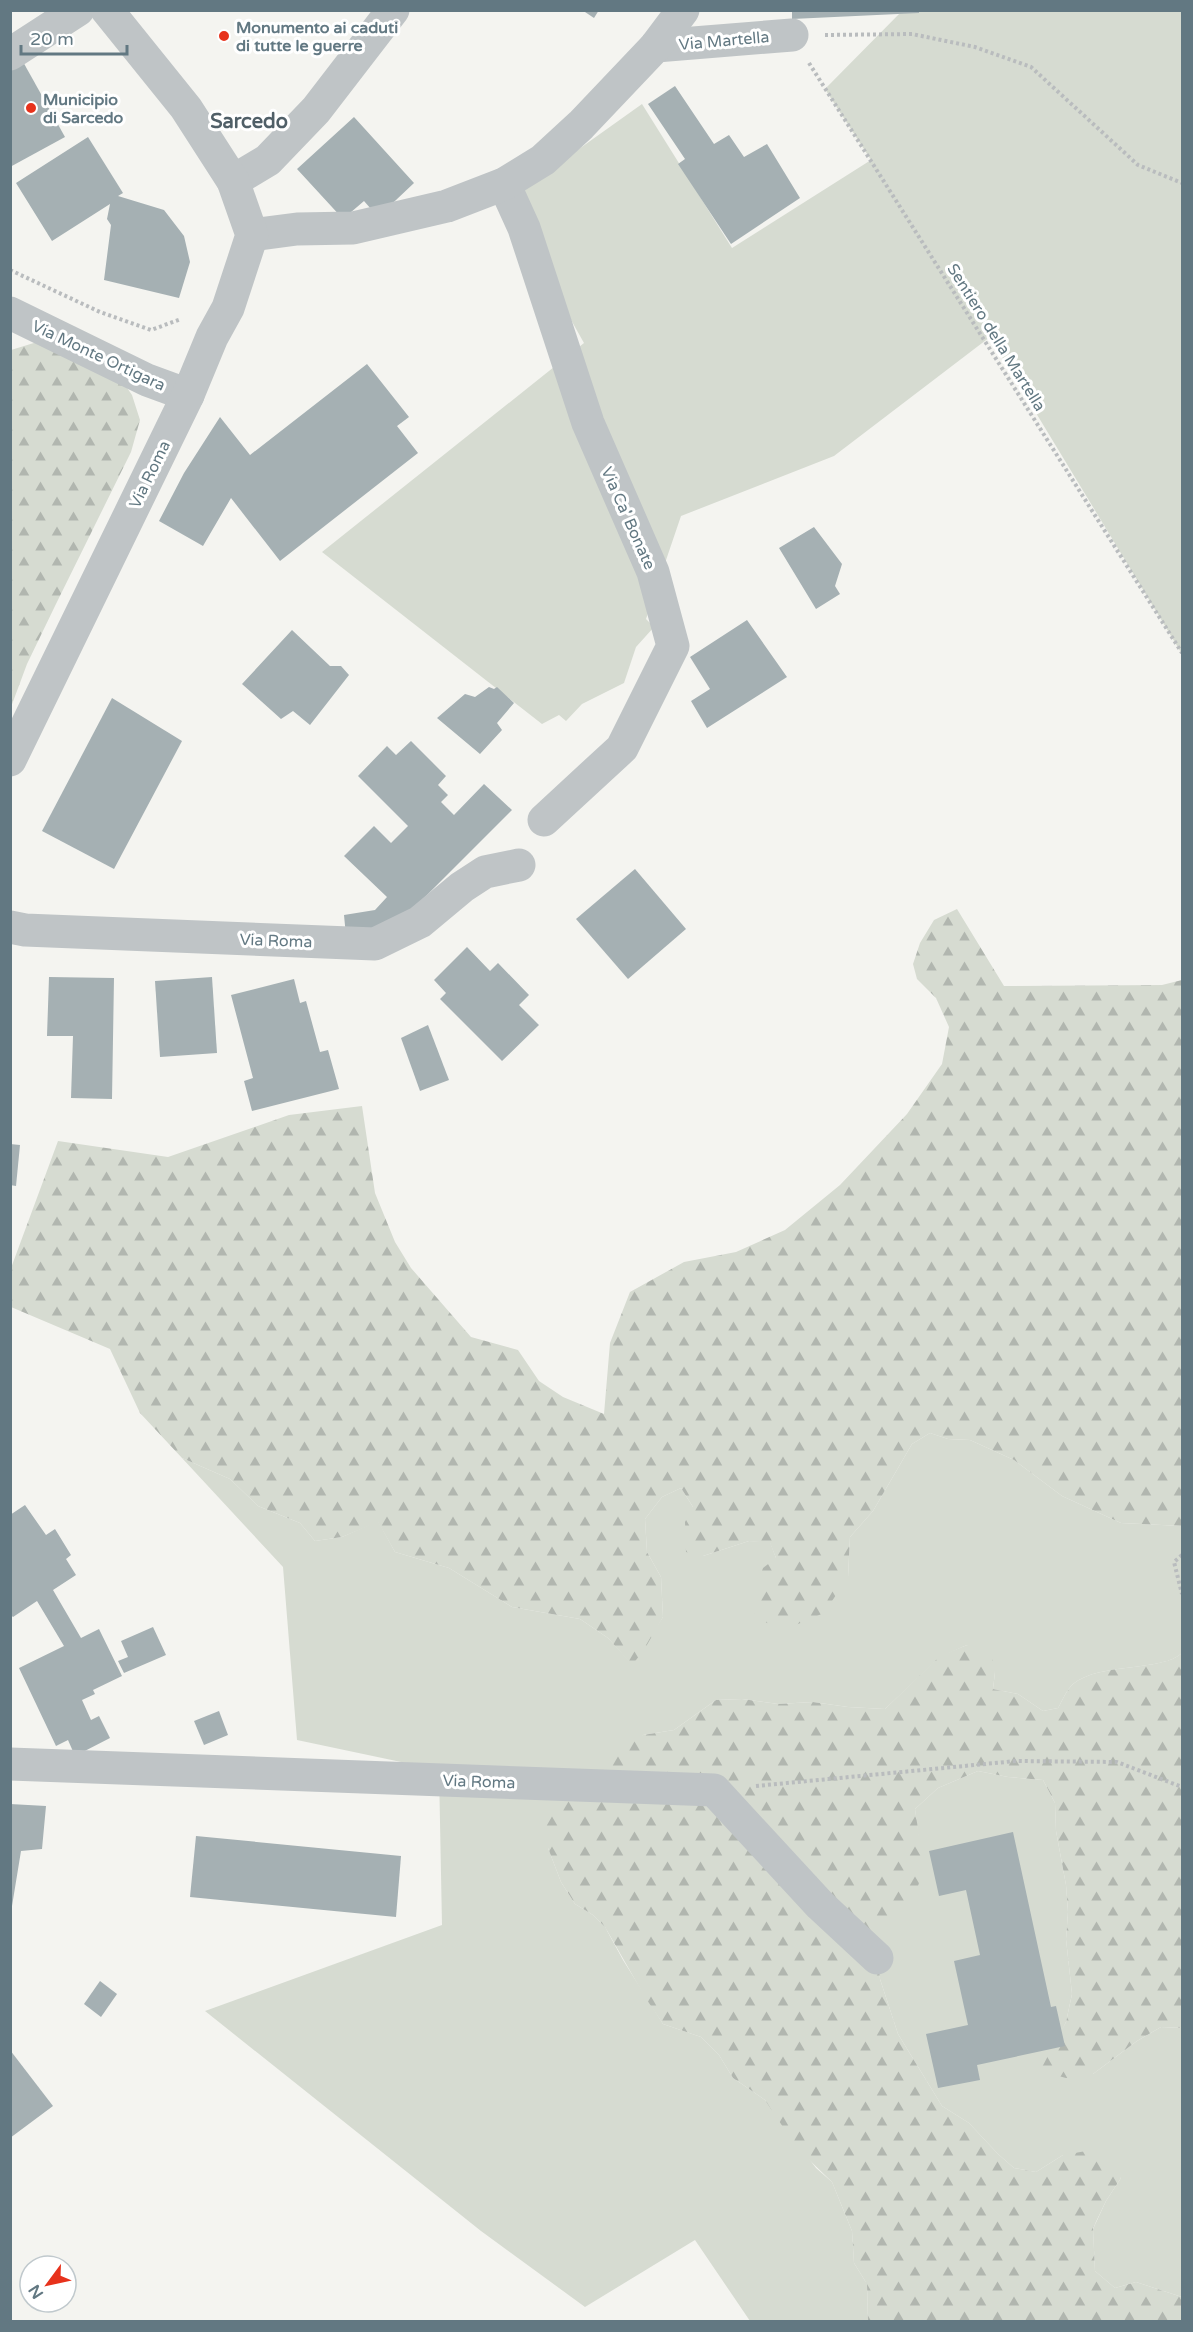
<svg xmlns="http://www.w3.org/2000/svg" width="1193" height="2332" viewBox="0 0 1193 2332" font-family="'Varela Round',sans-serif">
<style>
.green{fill:#d6dbd1}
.forest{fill:url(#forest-firs)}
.building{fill:#a5b0b3}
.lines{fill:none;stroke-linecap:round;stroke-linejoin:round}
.path{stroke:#b9bcbe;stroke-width:4;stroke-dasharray:3 3;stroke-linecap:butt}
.minor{stroke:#bfc4c6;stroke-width:33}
.tertiary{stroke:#bfc4c6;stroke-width:33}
.poi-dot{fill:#e7321c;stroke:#fff;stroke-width:2}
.labels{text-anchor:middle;stroke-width:6;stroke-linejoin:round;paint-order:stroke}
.poi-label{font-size:16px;font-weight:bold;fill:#627882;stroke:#fff;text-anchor:start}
.street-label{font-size:16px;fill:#627882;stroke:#fff}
.quarter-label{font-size:20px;font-weight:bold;fill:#505f67;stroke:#fff}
</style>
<defs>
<pattern id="forest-firs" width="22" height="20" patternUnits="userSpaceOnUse" patternTransform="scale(1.5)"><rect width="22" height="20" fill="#d6dbd1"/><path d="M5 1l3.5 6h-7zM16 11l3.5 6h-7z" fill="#b1b6af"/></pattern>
</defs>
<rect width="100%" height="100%" fill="#f4f4f0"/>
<g class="green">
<path d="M 902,11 L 1182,11 L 1182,654 L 990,337 L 834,456 L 681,516 L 646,619 L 654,627 L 636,647 L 624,683 L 582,704 L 566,721 L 559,715 L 542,724 L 322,552 L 584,343 L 506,204 L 513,196 L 642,104 L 732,248 L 871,160 L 825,89 Z"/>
<path d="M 930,1433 L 948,1439 L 970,1440 L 1014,1460 L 1062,1496 L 1121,1523 L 1182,1526 L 1182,1653 C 1162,1672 1100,1662 1073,1684 C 1067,1689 1062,1701 1058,1708 L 1043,1711 L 1018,1694 L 993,1689 L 995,1672 L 967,1645 L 940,1657 L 885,1709 L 848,1707 L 813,1702 L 778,1704 L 742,1699 L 716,1700 L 674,1730 L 643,1735 L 548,1848 L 561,1882 L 575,1904 L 593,1915 L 605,1927 L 623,1960 L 663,2024 L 701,2037 L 719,2055 L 733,2078 L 765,2100 L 816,2168 L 832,2182 L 852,2231 L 854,2263 L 867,2284 L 868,2321 L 750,2321 L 695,2240 L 585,2307 L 481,2231 L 205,2011 L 442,1925 L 439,1770 L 297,1740 L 283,1567 L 182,1458 L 230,1479 L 258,1506 L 300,1523 L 315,1541 L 342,1537 L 378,1521 L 395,1552 L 449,1568 L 512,1607 L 580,1619 L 608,1638 L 632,1664 L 663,1617 L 661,1577 L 647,1552 L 645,1519 L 662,1497 L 681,1488 L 693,1507 L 703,1556 L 749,1541 L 770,1542 L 776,1558 L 848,1577 L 850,1537 L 873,1511 L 912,1444 Z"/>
<path d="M 978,1771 L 1008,1777 L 1043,1780 L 1055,1803 L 1056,1831 L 1066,1885 L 1068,1912 L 1066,1939 L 1072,1994 L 1066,2022 L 1054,2047 L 1093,2074 L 1137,2041 L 1161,2027 L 1182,2028 L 1182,2297 L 1136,2282 L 1115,2288 L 1095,2271 L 1093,2229 L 1106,2201 L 1121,2178 L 1063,2155 L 1036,2172 L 1014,2168 L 998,2154 L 969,2123 L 942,2106 L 898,2034 L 880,1979 L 877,1935 C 928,1888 923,1874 915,1809 L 938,1788 Z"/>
</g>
<g class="forest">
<path d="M 37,342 L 123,382 L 132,395 L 140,420 L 131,452 L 55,606 L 27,664 L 11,707 L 11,350 Z"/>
<path d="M 957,909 L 1004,986 L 1162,985 L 1182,980 L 1182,1526 L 1121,1523 L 1062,1496 L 1014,1460 L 970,1440 L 948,1439 L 930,1433 L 912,1444 L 873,1511 L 850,1537 L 848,1577 L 824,1613 L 784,1630 L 758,1619 L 750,1605 L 763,1568 L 776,1558 L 770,1543 L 749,1541 L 703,1556 L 686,1552 L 685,1522 L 693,1507 L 681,1488 L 662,1497 L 645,1519 L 647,1552 L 661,1577 L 663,1617 L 644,1650 L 632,1665 L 608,1638 L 580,1619 L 512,1607 L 449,1568 L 395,1552 L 378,1522 L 342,1537 L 315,1541 L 300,1523 L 258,1506 L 230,1479 L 182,1458 L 140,1413 L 110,1349 L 11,1307 L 11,1268 L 58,1141 L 168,1157 L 289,1115 L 362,1106 L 375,1193 L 395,1242 L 411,1268 L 471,1337 L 518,1350 L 539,1381 L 563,1397 L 604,1414 L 610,1343 L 630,1292 L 684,1262 L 736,1252 L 785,1230 L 840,1185 L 907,1114 L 942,1064 L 949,1027 L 936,998 L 917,979 L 913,964 L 920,943 L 934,920 Z"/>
<path d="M 967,1645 L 991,1652 L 995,1672 L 993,1689 L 1018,1694 L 1043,1711 L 1058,1708 C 1062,1701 1067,1689 1073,1684 C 1100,1662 1161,1672 1182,1653 L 1182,2028 L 1161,2027 L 1137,2041 L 1093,2074 L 1066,2078 L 1040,2071 L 1066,2022 L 1072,1994 L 1066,1939 L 1068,1912 L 1066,1885 L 1056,1831 L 1055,1803 L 1043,1780 L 1008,1777 L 978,1771 L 938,1788 L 915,1809 C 918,1831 926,1868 917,1889 C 908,1908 892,1922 877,1936 L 880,1979 L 898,2034 L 942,2106 L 969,2123 L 998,2154 L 1014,2168 L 1036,2172 L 1063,2155 L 1092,2150 L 1121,2178 L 1106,2201 L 1093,2228 L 1095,2271 L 1115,2288 L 1136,2282 L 1182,2297 L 1182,2321 L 868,2321 L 867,2284 L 854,2263 L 852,2231 L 832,2182 L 797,2148 L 765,2100 L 733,2078 L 719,2055 L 701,2037 L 663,2024 L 645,1997 L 605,1927 L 593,1915 L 575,1904 L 561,1882 L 548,1848 L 545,1811 L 580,1790 L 591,1772 L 625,1741 L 643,1735 L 674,1730 L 716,1700 L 742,1699 L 778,1704 L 813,1702 L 848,1707 L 885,1709 L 940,1656 Z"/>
</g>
<g class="building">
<path d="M 582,10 L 599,10 L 594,18 Z"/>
<path d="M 792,10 L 919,10 L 919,13 L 792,19 Z"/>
<path d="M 22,60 L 65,137 L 10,167 L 10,67 Z"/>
<path d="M 675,86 L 714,144 L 729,135 L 744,157 L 767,144 L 800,198 L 731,244 L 678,164 L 685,159 L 648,104 Z"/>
<path d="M 354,117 L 414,183 L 378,217 L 364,201 L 343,219 L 297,169 Z"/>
<path d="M 88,137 L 123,193 L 118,196 L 164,210 L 184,236 L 190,262 L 179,298 L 104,280 L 111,225 L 107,219 L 110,204 L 52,241 L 16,183 Z"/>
<path d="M 367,364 L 409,417 L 397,426 L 418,453 L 280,561 L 231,498 L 203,546 L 159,521 L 184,473 L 220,417 L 250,455 Z"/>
<path d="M 814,527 L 842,564 L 835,586 L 840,594 L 816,609 L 779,548 Z"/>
<path d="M 747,620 L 787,677 L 707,728 L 691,701 L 710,689 L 690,657 Z"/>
<path d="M 292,630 L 330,666 L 341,666 L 349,675 L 310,725 L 293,711 L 281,719 L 242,684 Z"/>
<path d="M 489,687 L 494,689 L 497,687 L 514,703 L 497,723 L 502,730 L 480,754 L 437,718 L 465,694 L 475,697 Z"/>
<path d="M 112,698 L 182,741 L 114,869 L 42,831 Z"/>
<path d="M 411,741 L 446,776 L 438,785 L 448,795 L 441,802 L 454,815 L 484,784 L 512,810 L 391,931 L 346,936 L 344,915 L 375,910 L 387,897 L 344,856 L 374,826 L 391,843 L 408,826 L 358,776 L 387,746 L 396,755 Z"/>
<path d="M 635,869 L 686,929 L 628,979 L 576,919 Z"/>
<path d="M 467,947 L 490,971 L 498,963 L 529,995 L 519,1005 L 539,1025 L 502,1061 L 440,999 L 446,993 L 434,980 Z"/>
<path d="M 49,977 L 114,978 L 112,1099 L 71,1098 L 73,1036 L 47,1036 Z"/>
<path d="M 212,977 L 217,1053 L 160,1057 L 155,981 Z"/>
<path d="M 294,979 L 300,1003 L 306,1001 L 320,1052 L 328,1050 L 339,1089 L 252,1111 L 244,1081 L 253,1078 L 231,995 Z"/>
<path d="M 428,1025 L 449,1080 L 420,1091 L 401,1038 Z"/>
<path d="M 10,1144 L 20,1145 L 16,1186 L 10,1185 Z"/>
<path d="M 25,1505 L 46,1535 L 55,1529 L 71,1555 L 66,1559 L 76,1575 L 53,1590 L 81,1638 L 99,1629 L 122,1676 L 93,1690 L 95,1694 L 82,1700 L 91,1720 L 99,1716 L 110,1738 L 75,1756 L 68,1740 L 56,1746 L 19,1668 L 64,1646 L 37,1601 L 13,1617 L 10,1614 L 10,1515 Z"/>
<path d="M 153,1627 L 166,1655 L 124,1673 L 118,1661 L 128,1657 L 121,1641 Z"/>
<path d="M 219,1711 L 228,1735 L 204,1745 L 194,1721 Z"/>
<path d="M 10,1804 L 46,1806 L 42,1849 L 21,1851 L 12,1906 Z"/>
<path d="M 1013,1832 L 1051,2007 L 1056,2006 L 1065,2046 L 977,2065 L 980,2080 L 938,2088 L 926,2034 L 968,2025 L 954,1961 L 980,1955 L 966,1890 L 939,1896 L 929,1851 Z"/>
<path d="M 196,1836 L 401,1856 L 396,1917 L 190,1897 Z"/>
<path d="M 100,1981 L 117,1994 L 101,2017 L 84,2004 Z"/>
<path d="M 10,2050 L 53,2106 L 10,2138 Z"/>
</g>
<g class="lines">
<g class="path">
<path d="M 825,35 L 912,34 L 975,47 L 1031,67 L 1138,165 L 1182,183"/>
<path d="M 809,63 L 1182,653"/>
<path d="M 10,270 L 100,312 L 151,330 L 181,319"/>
<path d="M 1182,1555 L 1174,1562 L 1182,1594"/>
<path d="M 756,1786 L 1016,1761 L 1117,1762 L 1182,1787"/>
</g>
<g class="minor">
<path d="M 656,46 L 792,35"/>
<path d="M 10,54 L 78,10"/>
<path d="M 233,181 L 268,160 L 316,110 L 393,10"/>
<path d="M 504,184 L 524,228 L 588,423 L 653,572 L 673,646 L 622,748 L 544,820"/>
<path d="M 252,235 L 297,229 L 353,228 L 447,206 L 504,184 L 543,160 L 581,125 L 656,46 L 683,10"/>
<path d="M 10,313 L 147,380 L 188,395"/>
<path d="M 10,927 L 25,930 L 375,944 L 420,922 L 462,887 L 485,872 L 519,865"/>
<path d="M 10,1764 L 714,1790 L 820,1905 L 877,1958"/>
</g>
<path class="tertiary" d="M 10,760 L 188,395 L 212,337 L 228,308 L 252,235 L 233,181 L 186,108 L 107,10"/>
</g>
<g class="poi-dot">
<circle cx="224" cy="36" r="6"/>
<circle cx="31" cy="108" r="6"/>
</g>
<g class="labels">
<g class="poi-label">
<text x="236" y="33">Monumento ai caduti<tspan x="236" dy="18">di tutte le guerre</tspan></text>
<text x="43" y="105">Municipio<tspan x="43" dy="18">di Sarcedo</tspan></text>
</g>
<g class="street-label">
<text transform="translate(724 40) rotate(-5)" y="6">Via Martella</text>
<text transform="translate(997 337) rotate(58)" y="6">Sentiero della Martella</text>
<text transform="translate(99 355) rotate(25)" y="6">Via Monte Ortigara</text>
<text transform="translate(149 474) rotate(-64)" y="6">Via Roma</text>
<text transform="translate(629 518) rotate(66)" y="6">Via Ca' Bonate</text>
<text transform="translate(276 940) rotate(2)" y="6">Via Roma</text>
<text transform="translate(479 1781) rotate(2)" y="6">Via Roma</text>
</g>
<g class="quarter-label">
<text x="249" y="128">Sarcedo</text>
</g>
</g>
<rect width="1193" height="2332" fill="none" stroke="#627882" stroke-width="24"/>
<g transform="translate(48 2284) rotate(237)"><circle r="28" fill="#ffffff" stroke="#c0c9cd" stroke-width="1.5"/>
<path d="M0-4.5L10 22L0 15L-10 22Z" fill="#e7321c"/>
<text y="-9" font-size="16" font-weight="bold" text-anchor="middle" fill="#627882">N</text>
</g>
<path d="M21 45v9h106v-9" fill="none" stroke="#627882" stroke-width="3"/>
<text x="30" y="45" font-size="18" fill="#627882" stroke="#ffffff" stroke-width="4.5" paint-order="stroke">20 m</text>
</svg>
